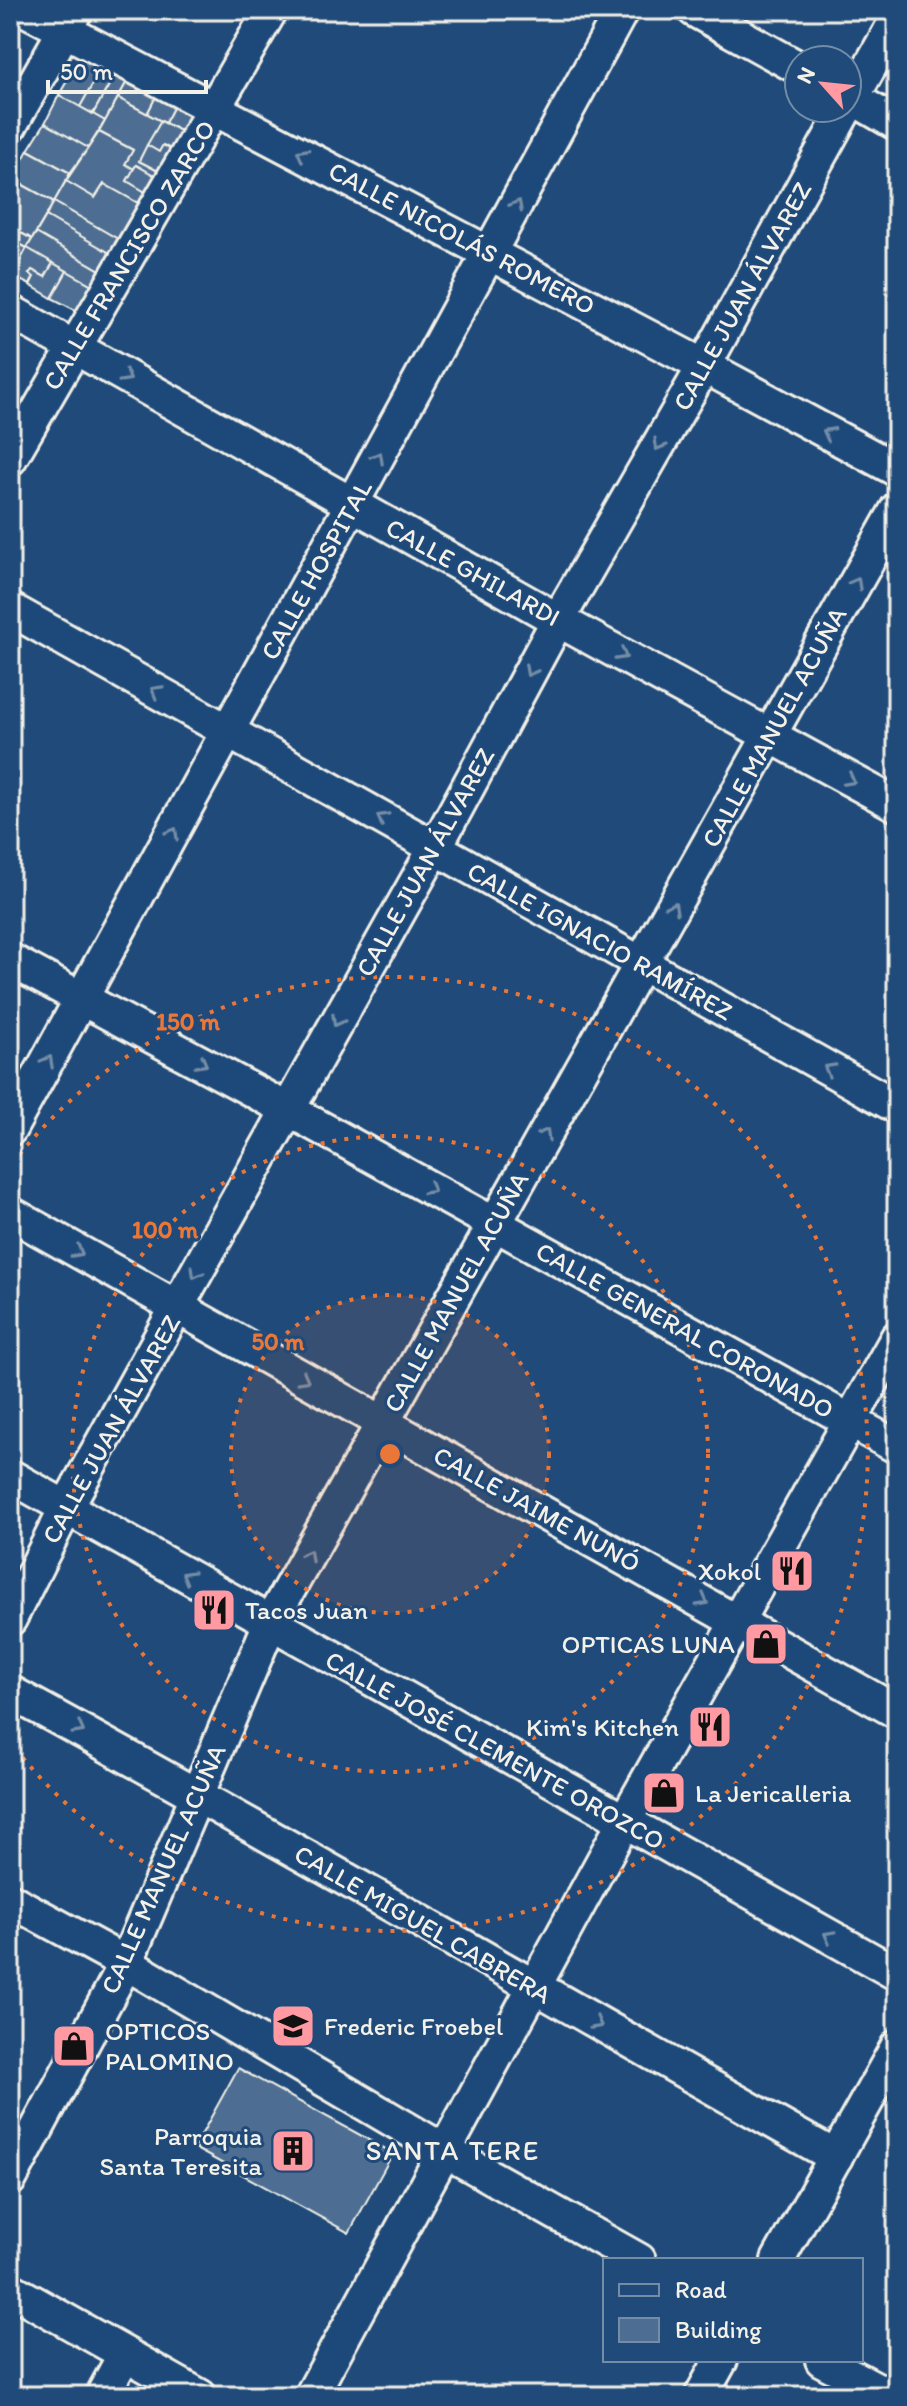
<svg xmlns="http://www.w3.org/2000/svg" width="907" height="2406" viewBox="0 0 907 2406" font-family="Itim,sans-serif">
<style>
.building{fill:#4d6e92;stroke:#f4f1e8;stroke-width:2}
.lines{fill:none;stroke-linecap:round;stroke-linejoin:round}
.minor-casing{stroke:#f4f1e8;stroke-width:38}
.minor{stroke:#1f4a7a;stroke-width:32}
.oneway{stroke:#748da6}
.ring{fill:none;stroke:#ea7738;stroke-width:4;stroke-dasharray:4 8}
.labels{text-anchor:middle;stroke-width:6;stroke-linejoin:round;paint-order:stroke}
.street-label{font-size:26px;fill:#f4f1e8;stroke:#1f4a7a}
.poi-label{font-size:26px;fill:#f4f1e8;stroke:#1f4a7a;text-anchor:end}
.neighbourhood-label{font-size:28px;letter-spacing:2px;fill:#f4f1e8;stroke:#1f4a7a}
.centre{fill:#ea7738;stroke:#1f4a7a;stroke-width:4}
.ring-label{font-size:24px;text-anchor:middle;font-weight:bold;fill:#ea7738;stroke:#1f4a7a;stroke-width:6;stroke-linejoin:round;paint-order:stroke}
</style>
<rect width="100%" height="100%" fill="#1f4a7a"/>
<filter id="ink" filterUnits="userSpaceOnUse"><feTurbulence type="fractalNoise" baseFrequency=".0125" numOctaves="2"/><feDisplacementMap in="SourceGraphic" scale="16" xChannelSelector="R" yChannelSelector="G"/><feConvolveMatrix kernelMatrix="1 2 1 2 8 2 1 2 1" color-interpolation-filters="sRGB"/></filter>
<g filter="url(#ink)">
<g class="building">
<path d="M 83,53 L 109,55 L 80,107 L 59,95 Z"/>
<path d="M 109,55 L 122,62 L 93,114 L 80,107 Z"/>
<path d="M 122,62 L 134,69 L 105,121 L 93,114 Z"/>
<path d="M 134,69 L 162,85 L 147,114 L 118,98 Z"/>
<path d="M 162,85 L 180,95 L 165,123 L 147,114 Z"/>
<path d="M 59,95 L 105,121 L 88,148 L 45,123 Z"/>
<path d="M 180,95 L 199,105 L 184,133 L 165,123 Z"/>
<path d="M 118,98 L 161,121 L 139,161 L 162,173 L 159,178 L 136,165 L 134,169 L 125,164 L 133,150 L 99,132 Z"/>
<path d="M 161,121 L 184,133 L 174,151 L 163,145 L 159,152 L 147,145 Z"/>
<path d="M 45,123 L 88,148 L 70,173 L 28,150 Z"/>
<path d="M 99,132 L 133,150 L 125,164 L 134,169 L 127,181 L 149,194 L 143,206 L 104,184 L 95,198 L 66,181 Z"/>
<path d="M 147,145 L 159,152 L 163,145 L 174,151 L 162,173 L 139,161 Z"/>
<path d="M 28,150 L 70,173 L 54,202 L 12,179 Z"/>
<path d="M 136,165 L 159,178 L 149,194 L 127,181 Z"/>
<path d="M 12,179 L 54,202 L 32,239 L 10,227 Z"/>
<path d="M 66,181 L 95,198 L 104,184 L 143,206 L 123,242 L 54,202 Z"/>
<path d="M 54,202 L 123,242 L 115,256 L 46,216 Z"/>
<path d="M 46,216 L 115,256 L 105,273 L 36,233 Z"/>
<path d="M 10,227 L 32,239 L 27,248 L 10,239 Z"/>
<path d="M 36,233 L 105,273 L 97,288 L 27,248 Z"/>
<path d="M 13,241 L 27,248 L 12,276 L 10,246 Z"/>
<path d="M 27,248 L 53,263 L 45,277 L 32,270 L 29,274 L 34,277 L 30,285 L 12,276 Z"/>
<path d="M 53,263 L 67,271 L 52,298 L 30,285 L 34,277 L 29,274 L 32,270 L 45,277 Z"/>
<path d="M 67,271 L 97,288 L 86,308 L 75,310 L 52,298 Z"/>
<path d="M 238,2068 L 393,2153 L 349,2233 L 194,2148 Z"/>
</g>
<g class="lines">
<g class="minor-casing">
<g id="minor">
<path d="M 26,10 L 704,366 L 897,470"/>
<path d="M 694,10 L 799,68"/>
<path d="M 847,95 L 897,124"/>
<path d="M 847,107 L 897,19"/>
<path d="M 10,126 L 76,10"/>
<path d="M 10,311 L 558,620 L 897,805"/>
<path d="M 10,459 L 271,10"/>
<path d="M 10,609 L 897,1107"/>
<path d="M 10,960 L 287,1109 L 897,1447"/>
<path d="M 10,1129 L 622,10"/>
<path d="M 10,1213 L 897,1712"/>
<path d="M 10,1476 L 897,1974"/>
<path d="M 10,1619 L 66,1508 L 177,1307 L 435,848 L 558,620 L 704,366 L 846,108"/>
<path d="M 10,1692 C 288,1843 560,2003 836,2157"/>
<path d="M 10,1900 L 126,1963 L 445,2151 L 639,2260"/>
<path d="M 10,2179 L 126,1963 L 270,1623 L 897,509"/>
<path d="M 778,2260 L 897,2047"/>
<path d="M 10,2289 L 200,2396"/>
<path d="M 822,2360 L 890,2396"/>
<path d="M 102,2396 L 125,2354"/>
<path d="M 311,2396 L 624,1822 L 897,1338"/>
<path d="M 701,2396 L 721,2360"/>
</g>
</g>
<use href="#minor" class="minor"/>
</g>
<defs><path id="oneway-chevron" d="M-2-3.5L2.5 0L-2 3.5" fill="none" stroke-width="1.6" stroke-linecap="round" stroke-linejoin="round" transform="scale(2)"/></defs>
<g class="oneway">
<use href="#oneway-chevron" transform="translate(302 154) rotate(-152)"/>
<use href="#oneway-chevron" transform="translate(517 205) rotate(-62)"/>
<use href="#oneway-chevron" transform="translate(126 377) rotate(29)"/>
<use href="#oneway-chevron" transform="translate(828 433) rotate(-152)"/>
<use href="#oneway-chevron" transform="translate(659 445) rotate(120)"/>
<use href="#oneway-chevron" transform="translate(378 457) rotate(-61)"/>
<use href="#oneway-chevron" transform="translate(856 583) rotate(-61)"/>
<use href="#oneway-chevron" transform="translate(622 655) rotate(29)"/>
<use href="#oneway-chevron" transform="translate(530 671) rotate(118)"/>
<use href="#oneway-chevron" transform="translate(156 691) rotate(-150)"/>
<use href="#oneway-chevron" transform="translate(850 780) rotate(28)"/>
<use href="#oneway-chevron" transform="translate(382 818) rotate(-151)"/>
<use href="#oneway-chevron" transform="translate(173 833) rotate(-61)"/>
<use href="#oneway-chevron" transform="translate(673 907) rotate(-61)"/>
<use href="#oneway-chevron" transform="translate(337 1021) rotate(119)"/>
<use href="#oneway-chevron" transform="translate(48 1061) rotate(-61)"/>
<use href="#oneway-chevron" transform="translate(202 1063) rotate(29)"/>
<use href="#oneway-chevron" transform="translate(829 1069) rotate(-151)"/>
<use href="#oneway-chevron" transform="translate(545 1134) rotate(-60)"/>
<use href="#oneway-chevron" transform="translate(430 1189) rotate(29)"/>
<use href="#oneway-chevron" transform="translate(78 1252) rotate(29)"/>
<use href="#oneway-chevron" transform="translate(196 1273) rotate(119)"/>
<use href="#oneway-chevron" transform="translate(304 1379) rotate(29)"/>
<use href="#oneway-chevron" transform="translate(308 1555) rotate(-61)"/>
<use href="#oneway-chevron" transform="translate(187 1576) rotate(-150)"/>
<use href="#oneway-chevron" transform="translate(703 1601) rotate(29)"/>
<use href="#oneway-chevron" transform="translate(79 1729) rotate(29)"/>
<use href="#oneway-chevron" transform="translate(829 1936) rotate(-151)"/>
<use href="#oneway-chevron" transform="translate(597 2024) rotate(29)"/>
</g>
</g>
<circle cx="390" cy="1454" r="159" fill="#ea7738" fill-opacity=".12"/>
<g class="ring">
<circle cx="390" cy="1454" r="159"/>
<circle cx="390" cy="1454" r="318"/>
<path d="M12 1164A477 477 0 1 1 12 1744"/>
</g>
<defs>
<g id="restaurant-square" transform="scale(2.3)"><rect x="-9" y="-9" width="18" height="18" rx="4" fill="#ff9aa2" stroke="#1f4a7a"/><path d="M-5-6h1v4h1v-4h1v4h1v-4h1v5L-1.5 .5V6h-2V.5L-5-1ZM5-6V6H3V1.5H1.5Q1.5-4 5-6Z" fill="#111"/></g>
<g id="shop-square" transform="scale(2.3)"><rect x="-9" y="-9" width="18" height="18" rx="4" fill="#ff9aa2" stroke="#1f4a7a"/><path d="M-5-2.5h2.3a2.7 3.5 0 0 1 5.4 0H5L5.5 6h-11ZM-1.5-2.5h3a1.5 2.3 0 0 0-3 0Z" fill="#111"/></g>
<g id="school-square" transform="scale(2.3)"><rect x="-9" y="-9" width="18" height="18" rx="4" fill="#ff9aa2" stroke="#1f4a7a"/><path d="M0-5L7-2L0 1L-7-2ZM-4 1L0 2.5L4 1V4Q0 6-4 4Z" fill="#111"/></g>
<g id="building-square" transform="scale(2.3)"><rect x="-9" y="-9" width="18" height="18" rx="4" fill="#ff9aa2" stroke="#1f4a7a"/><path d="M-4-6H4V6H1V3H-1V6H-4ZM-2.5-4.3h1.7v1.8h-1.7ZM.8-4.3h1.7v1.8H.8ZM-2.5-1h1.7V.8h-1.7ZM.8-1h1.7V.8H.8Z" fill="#111"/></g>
</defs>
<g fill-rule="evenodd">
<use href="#restaurant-square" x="792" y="1571"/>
<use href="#restaurant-square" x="214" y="1610"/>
<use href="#shop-square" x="766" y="1644"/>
<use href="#restaurant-square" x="710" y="1727"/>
<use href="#shop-square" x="664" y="1793"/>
<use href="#school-square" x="293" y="2026"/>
<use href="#shop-square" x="74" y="2046"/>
<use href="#building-square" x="293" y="2151"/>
</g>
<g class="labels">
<g class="street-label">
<text transform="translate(462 238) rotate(28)" y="9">CALLE NICOLÁS ROMERO</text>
<text transform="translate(129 255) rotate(-59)" y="9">CALLE FRANCISCO ZARCO</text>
<text transform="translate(742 296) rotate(-61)" y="9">CALLE JUAN ÁLVAREZ</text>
<text transform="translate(316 570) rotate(-61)" y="9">CALLE HOSPITAL</text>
<text transform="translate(473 572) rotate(29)" y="9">CALLE GHILARDI</text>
<text transform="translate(774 727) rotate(-61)" y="9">CALLE MANUEL ACUÑA</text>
<text transform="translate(425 862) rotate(-61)" y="9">CALLE JUAN ÁLVAREZ</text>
<text transform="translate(600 941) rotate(29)" y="9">CALLE IGNACIO RAMÍREZ</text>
<text transform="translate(456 1292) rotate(-61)" y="9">CALLE MANUEL ACUÑA</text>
<text transform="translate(685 1330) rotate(29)" y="9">CALLE GENERAL CORONADO</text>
<text transform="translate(111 1429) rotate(-61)" y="9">CALLE JUAN ÁLVAREZ</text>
<text transform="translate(537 1509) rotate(29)" y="9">CALLE JAIME NUNÓ</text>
<text transform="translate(495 1750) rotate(29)" y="9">CALLE JOSÉ CLEMENTE OROZCO</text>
<text transform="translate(163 1869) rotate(-66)" y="9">CALLE MANUEL ACUÑA</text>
<text transform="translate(423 1924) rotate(30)" y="9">CALLE MIGUEL CABRERA</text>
</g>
<g class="poi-label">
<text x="761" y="1580">Xokol</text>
<text x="245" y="1619" text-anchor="start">Tacos Juan</text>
<text x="735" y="1653">OPTICAS LUNA</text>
<text x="679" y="1736">Kim's Kitchen</text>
<text x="695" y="1802" text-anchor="start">La Jericalleria</text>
<text x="324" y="2035" text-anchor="start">Frederic Froebel</text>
<text x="105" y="2040" text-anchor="start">OPTICOS<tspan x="105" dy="30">PALOMINO</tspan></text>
<text x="262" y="2145">Parroquia<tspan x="262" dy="30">Santa Teresita</tspan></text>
</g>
<g class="neighbourhood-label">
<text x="453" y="2160">SANTA TERE</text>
</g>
</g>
<circle cx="390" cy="1454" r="12" class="centre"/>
<g class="ring-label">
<text x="188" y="1030">150 m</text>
<text x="165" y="1238">100 m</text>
<text x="278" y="1350">50 m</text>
</g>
<rect width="907" height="2406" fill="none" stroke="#1f4a7a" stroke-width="40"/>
<rect x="20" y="20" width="867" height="2366" fill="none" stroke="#f4f1e8" stroke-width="3" filter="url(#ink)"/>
<rect x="603" y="2258" width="260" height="104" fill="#1f4a7a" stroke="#748da6" stroke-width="2"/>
<rect x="619" y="2284" width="40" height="12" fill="#1f4a7a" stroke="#748da6" stroke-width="2"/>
<text x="675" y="2298" font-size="24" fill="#f4f1e8">Road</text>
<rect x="619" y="2318" width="40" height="24" fill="#4d6e92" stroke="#748da6" stroke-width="2"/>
<text x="675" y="2338" font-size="24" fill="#f4f1e8">Building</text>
<g transform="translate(823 84) rotate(297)"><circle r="38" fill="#1f4a7a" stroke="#748da6" stroke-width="2"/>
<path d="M0-6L14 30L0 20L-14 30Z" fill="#ff9aa2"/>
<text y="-12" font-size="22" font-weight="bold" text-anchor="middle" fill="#f4f1e8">N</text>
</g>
<path d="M48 80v12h158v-12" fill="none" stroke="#f4f1e8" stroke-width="4"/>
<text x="60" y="80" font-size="24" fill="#f4f1e8" stroke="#1f4a7a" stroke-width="6" paint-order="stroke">50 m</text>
</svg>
